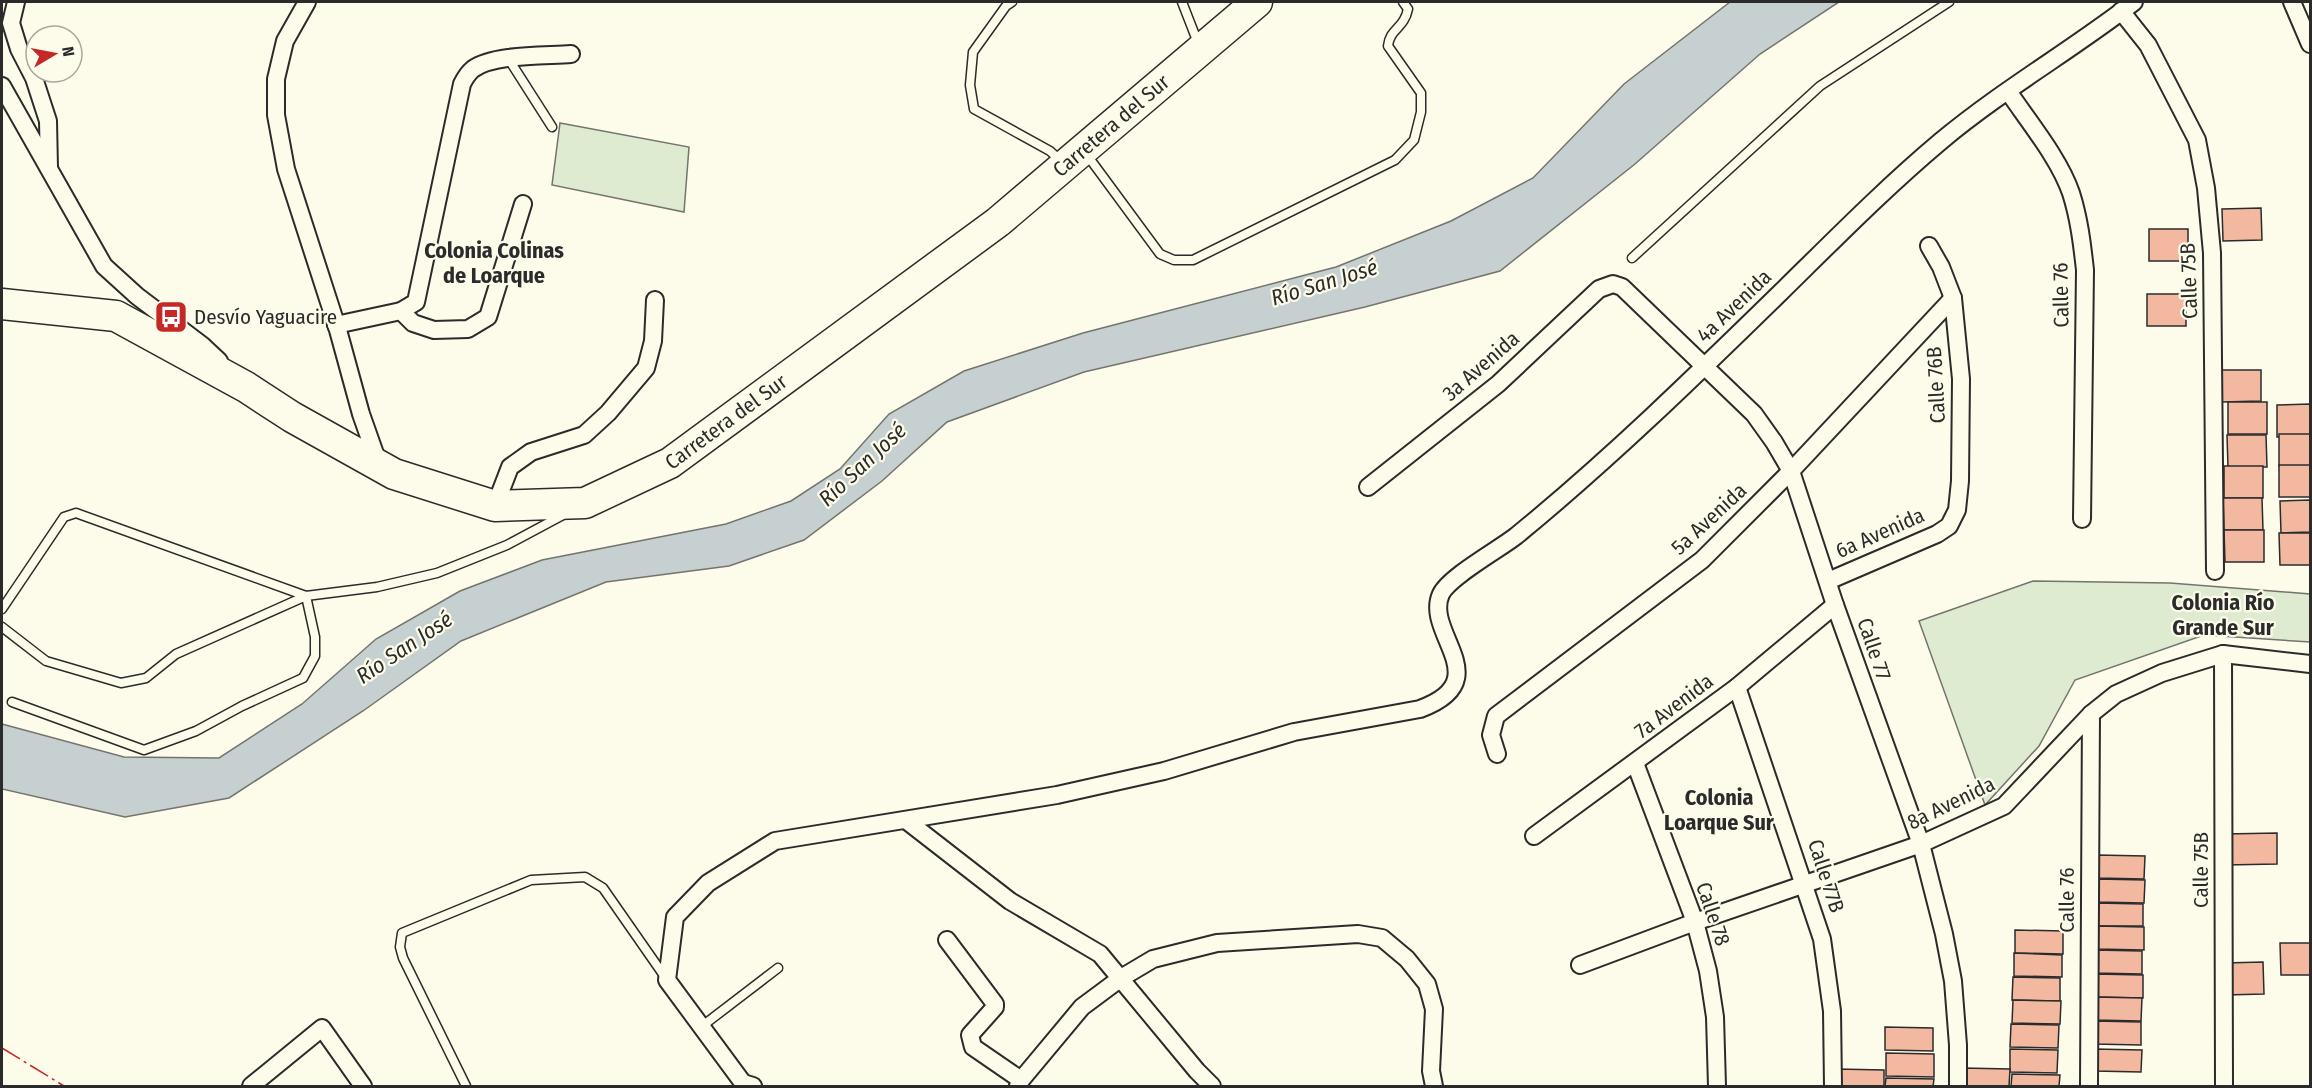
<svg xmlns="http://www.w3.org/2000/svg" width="2312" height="1088" viewBox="0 0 2312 1088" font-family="'Fira Sans Condensed',sans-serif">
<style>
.green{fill:#deebd1;stroke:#74746e;stroke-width:1.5}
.water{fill:#c7d0d0;stroke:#74746e;stroke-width:1.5}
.building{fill:#f2b8a0;stroke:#2b2b2b;stroke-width:1.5}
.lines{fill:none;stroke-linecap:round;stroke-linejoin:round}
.lane-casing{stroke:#2b2b2b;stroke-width:11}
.street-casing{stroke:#2b2b2b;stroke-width:20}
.highway-casing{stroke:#2b2b2b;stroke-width:33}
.lane{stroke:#fdfbea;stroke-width:8}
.street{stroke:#fdfbea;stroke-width:16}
.highway{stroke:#fdfbea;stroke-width:30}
.power{stroke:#c62828;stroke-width:1.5;stroke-dasharray:21 4.5 3 4.5;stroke-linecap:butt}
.labels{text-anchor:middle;stroke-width:4.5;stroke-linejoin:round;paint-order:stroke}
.street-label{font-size:21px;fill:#2b2b2b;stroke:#fdfbea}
.poi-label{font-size:21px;fill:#2b2b2b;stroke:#fdfbea;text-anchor:start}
.neighbourhood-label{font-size:22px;font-weight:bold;fill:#2b2b2b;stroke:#fdfbea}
.water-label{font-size:22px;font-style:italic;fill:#2b2b2b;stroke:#fdfbea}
</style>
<rect width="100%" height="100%" fill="#fdfbea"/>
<g class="green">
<path d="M 560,123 L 689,147 L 684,212 L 552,185 Z"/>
<path d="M 2033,581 L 2170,583 L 2310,594 L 2310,642 L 2204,635 L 2075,680 L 2039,746 L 1985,805 L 1919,621 Z"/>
</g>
<path class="water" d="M 1730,2 L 1839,2 L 1760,54 L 1635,164 L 1500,271 L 1365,307 L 1084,372 L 947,422 L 882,481 L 804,540 L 729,566 L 606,582 L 461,641 L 363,711 L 229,798 L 125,817 L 2,789 L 2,724 L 124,757 L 219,758 L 302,704 L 376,639 L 460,591 L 542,560 L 726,524 L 791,501 L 840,469 L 889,414 L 964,371 L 1083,333 L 1336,267 L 1451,221 L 1533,178 L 1624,84 Z"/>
<g class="building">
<path d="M 2261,208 L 2262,240 L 2223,241 L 2222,209 Z"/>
<rect x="2149" y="229" width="39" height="32"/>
<rect x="2147" y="294" width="39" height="32"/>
<path d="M 2222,370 L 2261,370 L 2261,401 L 2222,402 Z"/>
<rect x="2228" y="402" width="39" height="32"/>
<path d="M 2310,404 L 2310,436 L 2277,437 L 2277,405 Z"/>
<rect x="2279" y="434" width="31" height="32"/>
<path d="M 2227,435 L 2266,435 L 2267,467 L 2228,467 Z"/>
<rect x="2279" y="465" width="31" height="32"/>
<rect x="2224" y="466" width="39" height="32"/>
<path d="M 2223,498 L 2262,498 L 2263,530 L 2224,530 Z"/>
<path d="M 2310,500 L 2310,532 L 2281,533 L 2280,501 Z"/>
<path d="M 2224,530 L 2264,530 L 2264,562 L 2225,562 Z"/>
<path d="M 2279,533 L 2310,533 L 2310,565 L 2280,565 Z"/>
<path d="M 2277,833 L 2277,864 L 2225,865 L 2225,834 Z"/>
<path d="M 2097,855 L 2145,856 L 2144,879 L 2097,878 Z"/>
<path d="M 2097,879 L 2145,880 L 2144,903 L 2096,902 Z"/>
<path d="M 2096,903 L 2143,904 L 2143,926 L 2095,926 Z"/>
<path d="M 2096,926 L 2144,927 L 2144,950 L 2096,949 Z"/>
<path d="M 2015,930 L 2063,931 L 2063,954 L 2015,953 Z"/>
<path d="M 2280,943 L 2310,943 L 2310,975 L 2281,975 Z"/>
<path d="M 2094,950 L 2142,951 L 2142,974 L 2094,973 Z"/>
<path d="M 2014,953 L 2062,955 L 2062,977 L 2014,976 Z"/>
<path d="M 2263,962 L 2264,994 L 2225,995 L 2224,963 Z"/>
<path d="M 2095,974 L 2143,975 L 2143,998 L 2095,997 Z"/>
<path d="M 2013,977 L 2060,978 L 2060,1001 L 2012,1000 Z"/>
<path d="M 2094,997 L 2142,998 L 2141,1021 L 2094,1020 Z"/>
<path d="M 2013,1000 L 2061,1001 L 2060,1024 L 2012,1023 Z"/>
<path d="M 2094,1021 L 2141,1022 L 2141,1045 L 2093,1044 Z"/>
<path d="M 2011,1024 L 2059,1025 L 2058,1048 L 2010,1047 Z"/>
<path d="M 1885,1027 L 1933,1028 L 1933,1051 L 1885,1050 Z"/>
<path d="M 2010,1049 L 2058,1050 L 2057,1073 L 2010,1072 Z"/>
<path d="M 2094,1049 L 2142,1050 L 2141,1072 L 2094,1071 Z"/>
<path d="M 1886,1053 L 1934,1054 L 1934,1077 L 1886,1076 Z"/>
<path d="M 1962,1068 L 2010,1069 L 2009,1086 L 1961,1086 Z"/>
<path d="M 1836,1069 L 1884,1070 L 1884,1086 L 1836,1086 Z"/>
<path d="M 2012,1074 L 2060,1075 L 2059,1086 L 2011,1086 Z"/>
<path d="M 1886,1078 L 1934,1079 L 1933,1086 L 1885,1086 Z"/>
</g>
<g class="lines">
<g class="lane-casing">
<g id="lane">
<path d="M 1012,2 L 1006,6 L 973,52 L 970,85 L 974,109 L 1050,151 L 1062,162"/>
<path d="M 1182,2 L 1198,43"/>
<path d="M 508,58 L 552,127"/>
<path d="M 1087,155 L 1160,254 L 1174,260 L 1193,260 L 1395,160 L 1414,140 L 1421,112 L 1421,93 L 1388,46 C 1390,28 1404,29 1408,9 L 1403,2"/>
<path d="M 1632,258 L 1820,86 L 1949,2"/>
<path d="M 2,609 L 64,517 L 76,513 L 306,596 L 377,587 L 437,573 L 507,545 L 563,515"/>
<path d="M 2,627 L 46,661 L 121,683 L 146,678 L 176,654 L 306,596 L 315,637 L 315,656 L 303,678 L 242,706 L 196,731 L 144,750 L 12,702"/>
<path d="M 701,1027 L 778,968"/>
<path d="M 466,1086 L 403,958 L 400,947 L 402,933 L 531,880 L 585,877 L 603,888 L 665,977"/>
</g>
</g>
<g class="street-casing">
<g id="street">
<path d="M 16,2 L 11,23 L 19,49 L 34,78 L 48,121 L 49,168"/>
<path d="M 307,2 L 285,41 L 276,79 L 276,115 L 286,169 L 338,330 L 361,414 L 379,465"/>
<path d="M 2292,2 L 2310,44"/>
<path d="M 2121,11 L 2148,45 L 2197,140 L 2206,188 L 2212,253 L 2215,571"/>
<path d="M 2,86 L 104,266 L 137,296 L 203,346 L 219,361"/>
<path d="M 2008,91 C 2028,121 2059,158 2071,193 C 2079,218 2082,243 2085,270 L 2082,519"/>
<path d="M 401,311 L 413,323 L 434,330 L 468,329 L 488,317 L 523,204"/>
<path d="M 336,325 L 401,311 L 416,302 L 462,84 C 465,78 468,73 473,69 C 494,54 545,56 571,54"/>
<path d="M 1368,487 L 1498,384 L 1599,289 L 1613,284 L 1622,287 L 1754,414 L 1774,442 L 1791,471 L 1835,605 L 1921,844 L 1944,934 L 1953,981 L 1958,1045 L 1958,1086"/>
<path d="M 495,506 L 510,467 L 531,452 L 584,435 L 608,413 L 646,368 L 653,341 L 655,300"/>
<path d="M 1828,581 L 1937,534 L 1949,526 L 1957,510 L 1960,481 L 1961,379 L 1953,298 L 1941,267 L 1929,246"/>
<path d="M 2223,654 L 2224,1086"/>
<path d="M 1737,687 L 1822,939 L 1832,1011 L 1833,1086"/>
<path d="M 1497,754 L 1491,735 L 1496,716 L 1702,560 L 1791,471 L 1953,298"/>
<path d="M 1635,763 L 1695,922 L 1708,971 L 1715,1017 L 1717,1086"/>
<path d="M 907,821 L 1010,901 L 1100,954 L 1197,1071 L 1212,1086"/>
<path d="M 1534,836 L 1737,687 L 1835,605"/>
<path d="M 947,940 L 995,1004 L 995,1007 L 970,1035 L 973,1047 L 1021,1080"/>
<path d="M 1580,965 L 1695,922 L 1921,844 L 2004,806 L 2091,714 L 2116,694 L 2162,673 L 2223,654 L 2310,664"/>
<path d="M 251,1086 L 322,1028 L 363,1086"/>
<path d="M 753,1086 L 743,1083 L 667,980 L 675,917 L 708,883 L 775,841 L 1057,795 L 1164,771 L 1294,732 L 1420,709 C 1499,680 1423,633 1441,594 C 1449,577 1498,550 1516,536 C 1609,460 1694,377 1780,293 C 1833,241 1885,188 1941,141 C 2002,90 2072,50 2134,2"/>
<path d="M 1018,1086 L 1021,1080 L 1082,1007 L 1121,978 L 1153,959 L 1217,943 L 1358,934 L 1382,938 L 1407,959 L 1427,984 L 1434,1009 L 1431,1071 L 1434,1086"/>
<path d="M 2089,1086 L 2091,714"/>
</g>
</g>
<g class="highway-casing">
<g id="highway">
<path id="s1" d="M 2,304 L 116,316 L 246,387 L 292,417 L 394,474 L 495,506 L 585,503 L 670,463 L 998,222 L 1257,2"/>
</g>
</g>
<use href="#lane" class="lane"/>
<use href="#street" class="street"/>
<use href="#highway" class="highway"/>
<path class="power" d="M 2,1048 L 64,1086"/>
</g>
<defs>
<g id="bus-square" transform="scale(1.725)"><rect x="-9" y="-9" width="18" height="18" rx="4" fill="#c62828" stroke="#fdfbea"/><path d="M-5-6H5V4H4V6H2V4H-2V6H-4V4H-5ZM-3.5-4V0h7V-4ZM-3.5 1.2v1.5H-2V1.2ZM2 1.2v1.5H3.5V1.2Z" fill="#fff"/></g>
</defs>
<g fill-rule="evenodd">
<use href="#bus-square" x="171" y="317"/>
</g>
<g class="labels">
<g class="street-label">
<text dy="7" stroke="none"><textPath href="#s1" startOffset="1280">Carretera del Sur</textPath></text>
<text transform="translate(2189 281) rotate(-92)" y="7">Calle 75B</text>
<text transform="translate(2061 295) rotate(-91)" y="7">Calle 76</text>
<text transform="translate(1734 306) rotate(-44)" y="7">4a Avenida</text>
<text transform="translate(1481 366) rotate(-41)" y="7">3a Avenida</text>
<text transform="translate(1936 385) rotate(-93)" y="7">Calle 76B</text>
<text dy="7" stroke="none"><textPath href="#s1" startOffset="794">Carretera del Sur</textPath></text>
<text transform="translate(1709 519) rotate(-43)" y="7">5a Avenida</text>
<text transform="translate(1880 533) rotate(-24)" y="7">6a Avenida</text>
<text transform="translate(1874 649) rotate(71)" y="7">Calle 77</text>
<text transform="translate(1674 706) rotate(-37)" y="7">7a Avenida</text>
<text transform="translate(1951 803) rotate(-26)" y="7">8a Avenida</text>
<text transform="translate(2201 870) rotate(-90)" y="7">Calle 75B</text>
<text transform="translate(1826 876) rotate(72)" y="7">Calle 77B</text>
<text transform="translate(2067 900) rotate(-90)" y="7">Calle 76</text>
<text transform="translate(1713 914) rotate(71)" y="7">Calle 78</text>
</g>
<g class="poi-label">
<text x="194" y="324">Desvío Yaguacire</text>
</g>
<g class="neighbourhood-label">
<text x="494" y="258">Colonia Colinas<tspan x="494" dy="25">de Loarque</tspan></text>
<text x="2223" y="610">Colonia Río<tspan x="2223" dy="25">Grande Sur</tspan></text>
<text x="1719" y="805">Colonia<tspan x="1719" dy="25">Loarque Sur</tspan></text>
</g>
<g class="water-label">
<text transform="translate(1324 282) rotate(-17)" y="8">Río San José</text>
<text transform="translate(862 464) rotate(-43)" y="8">Río San José</text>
<text transform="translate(404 647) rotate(-34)" y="8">Río San José</text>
</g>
</g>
<rect width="2312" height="1088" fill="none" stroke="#2b2b2b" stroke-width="6"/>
<g transform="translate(54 54) rotate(80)"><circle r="28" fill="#fdfbea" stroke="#a9a89e" stroke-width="1.5"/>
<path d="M0-4.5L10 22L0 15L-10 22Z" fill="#c62828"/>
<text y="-9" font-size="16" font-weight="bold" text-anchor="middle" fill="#2b2b2b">N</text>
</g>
</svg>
